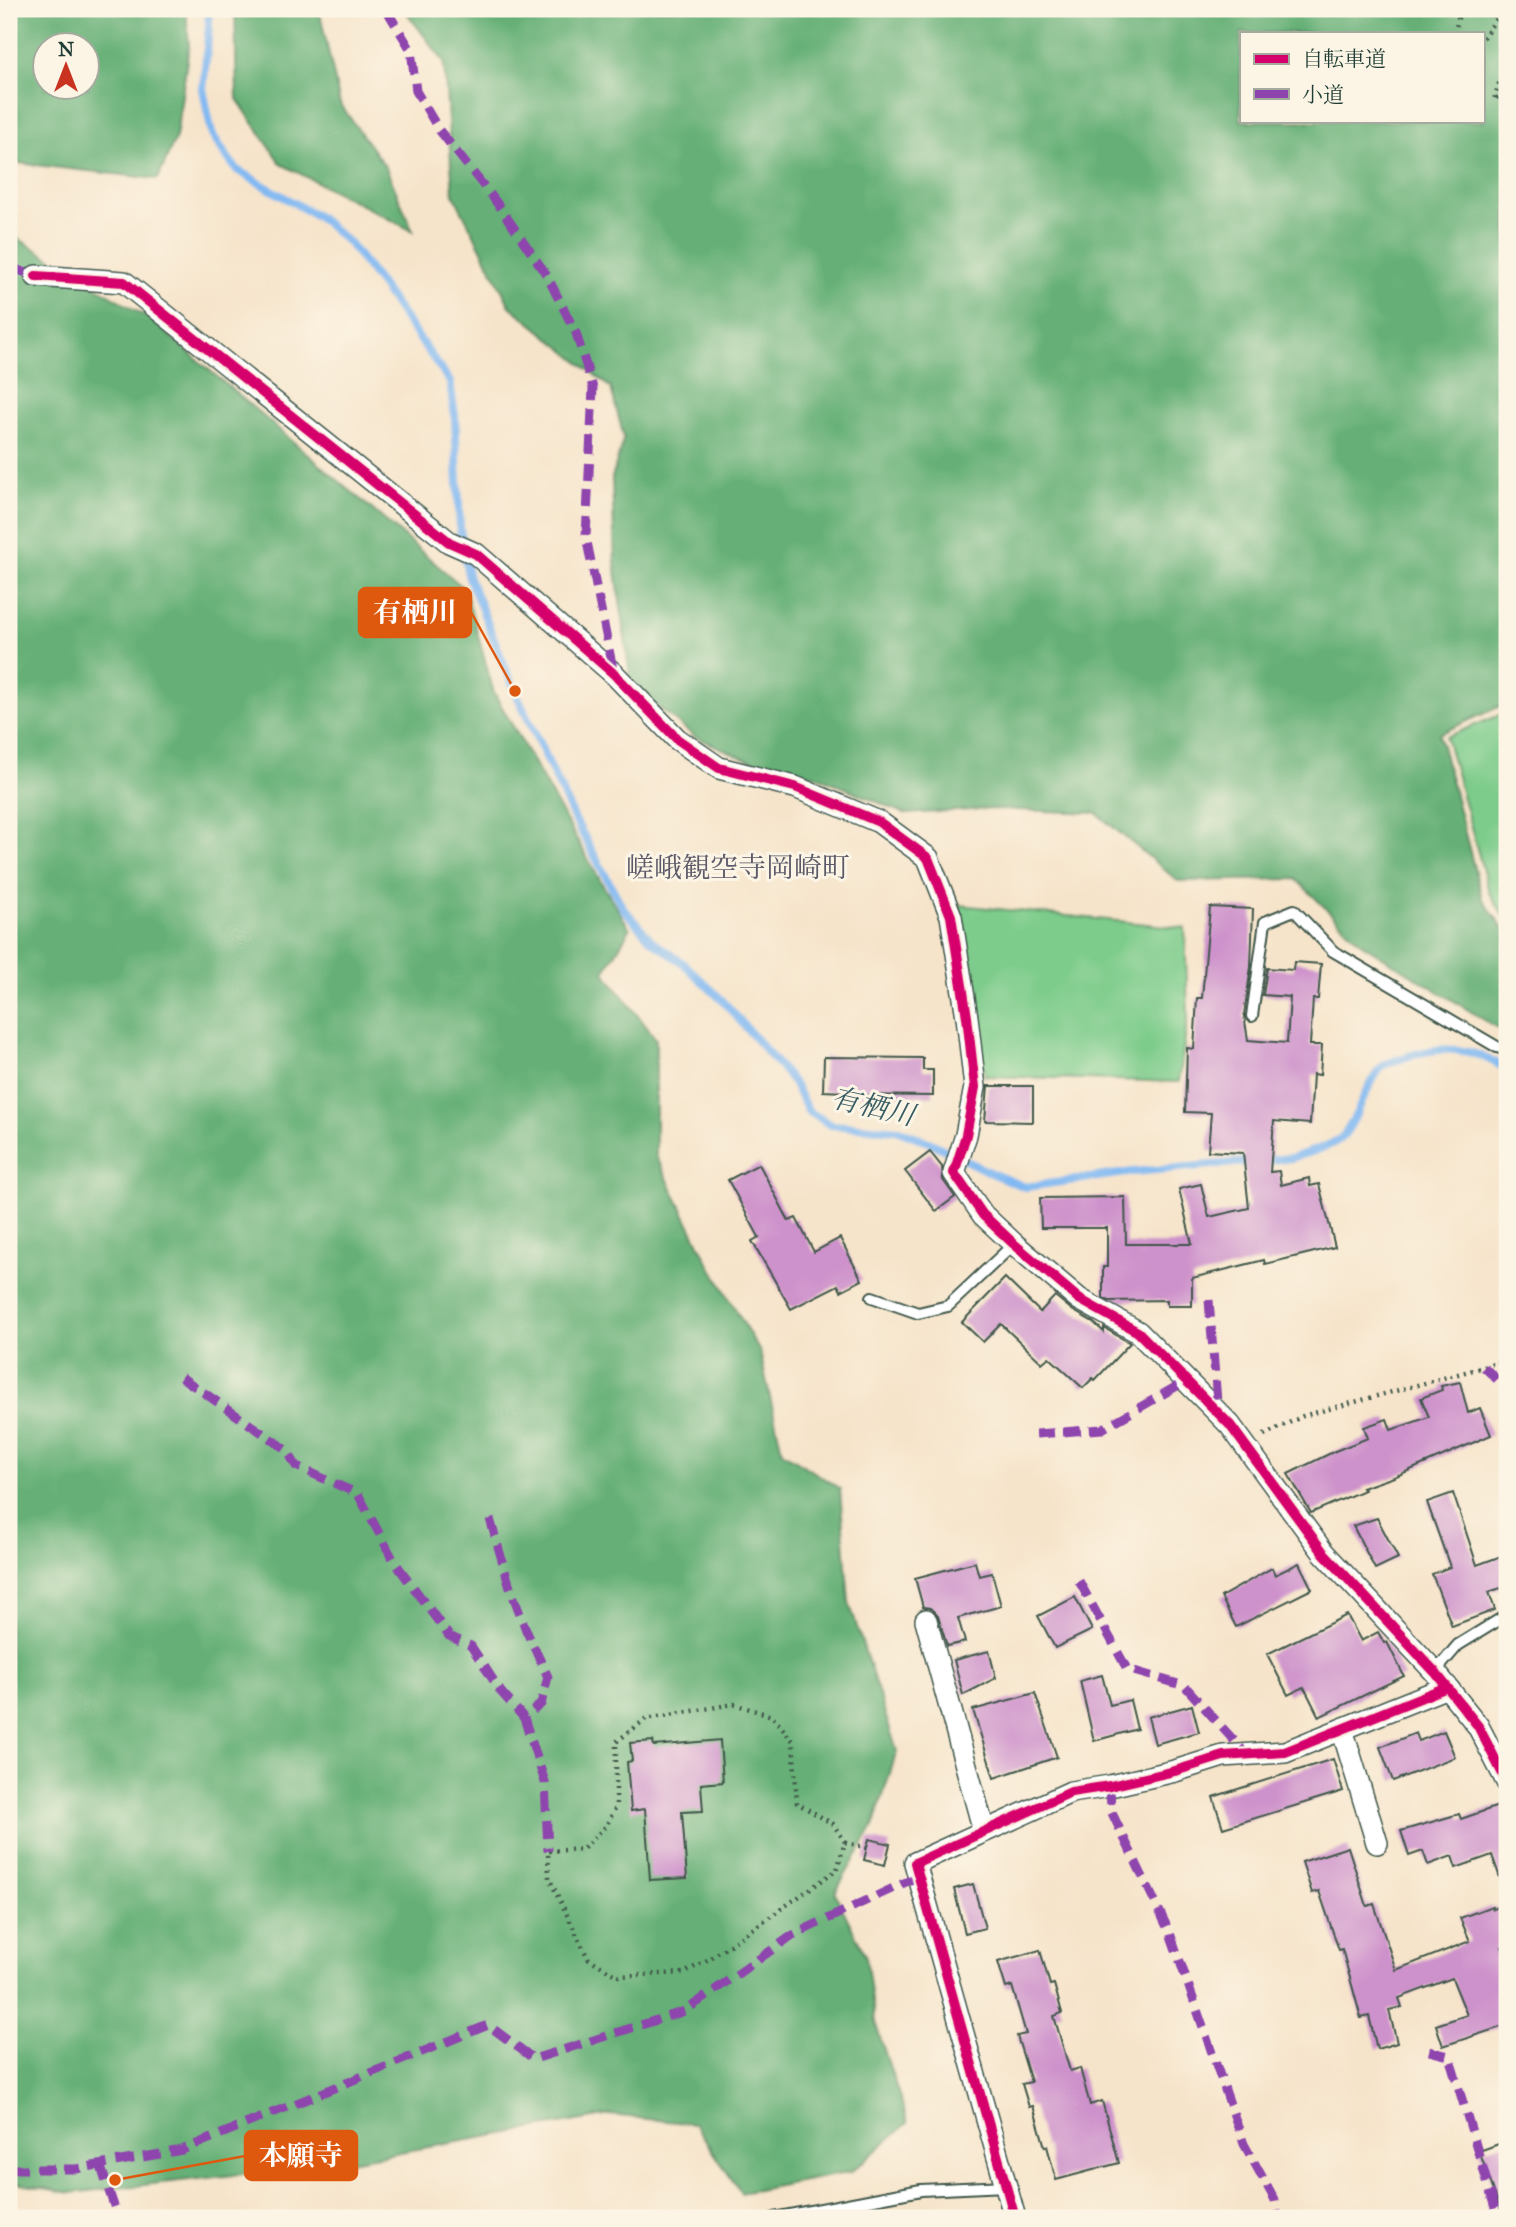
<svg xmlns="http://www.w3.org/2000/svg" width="1516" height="2227" viewBox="0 0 1516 2227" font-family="'IM FELL Great Primer','Noto Serif JP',serif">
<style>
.green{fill:#7dcc8b;stroke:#4e8460;stroke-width:2}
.forest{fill:#66b077;stroke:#427656;stroke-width:2;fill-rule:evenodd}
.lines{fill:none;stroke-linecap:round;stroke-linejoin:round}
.stream{stroke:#82b9f2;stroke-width:8}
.building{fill:#cd91cb}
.lane-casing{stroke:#3f564a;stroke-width:14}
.street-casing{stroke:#3f564a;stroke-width:24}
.path{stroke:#3f564a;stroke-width:4.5;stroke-dasharray:2 5;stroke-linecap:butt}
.lane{stroke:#fff;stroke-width:10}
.street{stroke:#fff;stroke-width:21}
.quiet{stroke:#8e44ad;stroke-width:9;stroke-dasharray:18 9;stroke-linecap:butt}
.cycleway-casing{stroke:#fcf5e5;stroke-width:15}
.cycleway{stroke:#d6006c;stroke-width:10}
.labels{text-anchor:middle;stroke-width:6;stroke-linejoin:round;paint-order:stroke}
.neighbourhood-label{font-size:28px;fill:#5c5a69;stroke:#fcf5e5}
.water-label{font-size:28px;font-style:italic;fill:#385c64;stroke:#fcf5e5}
.leader{fill:none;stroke:#de580e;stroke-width:2.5}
.callout-dot{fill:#de580e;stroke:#fcf5e5;stroke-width:2.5}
.callout{fill:#de580e;stroke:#de580e;stroke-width:2.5}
.callout-label{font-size:28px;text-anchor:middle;font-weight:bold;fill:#fff}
</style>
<rect width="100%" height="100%" fill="#fcf5e5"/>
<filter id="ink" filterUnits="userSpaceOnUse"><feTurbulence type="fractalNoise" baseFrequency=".0143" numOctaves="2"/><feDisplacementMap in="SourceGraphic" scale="14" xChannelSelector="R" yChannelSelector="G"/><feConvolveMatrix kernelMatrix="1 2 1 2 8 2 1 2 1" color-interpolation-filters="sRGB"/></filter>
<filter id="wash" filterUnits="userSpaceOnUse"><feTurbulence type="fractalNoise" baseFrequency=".00686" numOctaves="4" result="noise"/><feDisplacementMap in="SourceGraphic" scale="28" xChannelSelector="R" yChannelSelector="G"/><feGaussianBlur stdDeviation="1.57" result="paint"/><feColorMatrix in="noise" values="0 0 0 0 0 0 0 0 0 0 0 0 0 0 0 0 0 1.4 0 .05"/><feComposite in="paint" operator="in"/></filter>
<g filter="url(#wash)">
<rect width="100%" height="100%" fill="#f6e4ca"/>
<g class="green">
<path d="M 1507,712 L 1507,921 L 1489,892 L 1446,737 Z"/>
<path d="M 959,905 L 1185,928 L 1188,1015 L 1179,1082 L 985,1076 Z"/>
</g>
<g class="forest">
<path d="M 9,9 L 186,9 L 189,46 L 176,137 L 158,179 L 9,162 ZM 46,46 L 88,46 L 88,88 L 46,88 Z"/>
<path d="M 235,9 L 319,9 L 340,104 L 386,168 L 413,231 L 281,164 L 237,99 Z"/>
<path d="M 404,9 L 1507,9 L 1507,703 L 1439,734 L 1482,898 L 1507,933 L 1507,1034 L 1362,944 L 1296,879 L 1178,881 L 1096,813 L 987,809 L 905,814 L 815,775 L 751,761 L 695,737 L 631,685 L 615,563 L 612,478 L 624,438 L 611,388 L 510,306 L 453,193 L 444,62 ZM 1241,33 L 1483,33 L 1483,121 L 1241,121 Z"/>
<path d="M 9,233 L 151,320 L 465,589 L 494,693 L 601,882 L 630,929 L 604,972 L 656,1039 L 656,1156 L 706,1258 L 760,1352 L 782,1451 L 840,1489 L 849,1602 L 897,1751 L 873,1827 L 835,1893 L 866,1957 L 875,2022 L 908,2123 L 851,2172 L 741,2193 L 695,2124 L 610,2115 L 333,2164 L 71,2193 L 9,2182 Z"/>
</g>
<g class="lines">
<path class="stream" d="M 208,9 L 209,26 L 203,89 L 212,134 L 225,154 L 237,170 L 320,218 L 349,243 L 381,285 L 450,382 L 455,416 L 460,529 L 468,575 L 515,691 L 574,818 L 623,908 L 652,941 L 683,963 L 723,1001 L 793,1082 L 808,1111 L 831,1125 L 899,1130 L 931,1143 L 993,1174 L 1025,1187 L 1133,1172 L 1291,1158 C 1306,1153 1328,1148 1341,1138 C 1355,1126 1367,1082 1381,1068 C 1385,1063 1395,1061 1400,1059 C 1440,1044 1472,1046 1507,1070"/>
</g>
<g id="blocks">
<g class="building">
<path d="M 1210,907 L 1253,909 L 1251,967 L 1244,1015 L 1248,1040 L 1287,1043 L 1290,997 L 1263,995 L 1267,968 L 1293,970 L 1294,962 L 1321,964 L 1318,999 L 1313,999 L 1310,1045 L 1322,1045 L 1320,1075 L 1313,1074 L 1310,1124 L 1274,1121 L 1270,1172 L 1279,1171 L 1281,1185 L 1309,1178 L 1310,1186 L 1319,1184 L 1335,1247 L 1265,1264 L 1264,1260 L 1192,1278 L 1192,1306 L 1167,1306 L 1167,1300 L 1109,1301 L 1103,1298 L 1103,1267 L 1107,1267 L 1107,1228 L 1041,1228 L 1040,1198 L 1125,1197 L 1126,1244 L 1192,1244 L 1179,1189 L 1201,1184 L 1209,1217 L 1249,1208 L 1243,1153 L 1208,1151 L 1211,1113 L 1185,1112 L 1187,1048 L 1194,1049 L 1197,998 L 1202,998 Z"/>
<path d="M 824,1057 L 923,1058 L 923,1070 L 933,1070 L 933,1096 L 845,1095 L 845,1092 L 823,1091 Z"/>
<path d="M 988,1086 L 1033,1086 L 1033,1122 L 985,1121 Z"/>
<path d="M 930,1152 L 942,1167 L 943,1180 L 955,1197 L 936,1211 L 905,1171 Z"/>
<path d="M 759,1164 L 789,1221 L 796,1218 L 814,1252 L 840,1238 L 862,1280 L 841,1291 L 838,1285 L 791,1309 L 752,1241 L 759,1237 L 728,1180 Z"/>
<path d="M 1005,1278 L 1040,1312 L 1055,1296 L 1072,1310 L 1093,1322 L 1104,1332 L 1104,1328 L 1130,1343 L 1095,1380 L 1093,1378 L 1083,1388 L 1049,1357 L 1042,1363 L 1001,1324 L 983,1342 L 962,1322 Z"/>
<path d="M 1460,1382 L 1468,1413 L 1480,1408 L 1491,1435 L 1394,1477 L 1362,1488 L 1364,1490 L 1311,1513 L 1288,1474 L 1335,1451 L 1368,1438 L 1364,1427 L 1387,1419 L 1391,1430 L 1429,1417 L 1421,1398 L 1442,1390 L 1441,1386 Z"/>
<path d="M 1453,1493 L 1477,1565 L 1507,1554 L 1507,1586 L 1489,1592 L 1495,1610 L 1452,1626 L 1432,1574 L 1450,1567 L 1427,1502 Z"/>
<path d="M 1377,1518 L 1398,1558 L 1375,1569 L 1353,1526 Z"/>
<path d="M 975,1562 L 979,1576 L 992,1573 L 1001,1606 L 958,1618 L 965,1642 L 947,1646 L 938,1616 L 930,1608 L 923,1607 L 915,1578 Z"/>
<path d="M 1299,1563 L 1312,1589 L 1236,1627 L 1221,1597 L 1272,1568 L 1275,1575 Z"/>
<path d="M 1075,1597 L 1092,1630 L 1055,1648 L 1038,1616 Z"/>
<path d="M 1347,1615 L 1361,1641 L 1378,1632 L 1384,1643 L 1387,1642 L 1404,1676 L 1319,1717 L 1304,1687 L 1288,1695 L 1267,1654 Z"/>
<path d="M 989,1651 L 996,1678 L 963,1695 L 954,1660 Z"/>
<path d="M 1102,1675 L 1110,1705 L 1130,1700 L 1137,1729 L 1094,1741 L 1080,1681 Z"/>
<path d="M 1035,1693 L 1057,1757 L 994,1778 L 973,1710 Z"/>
<path d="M 1192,1705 L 1199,1732 L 1155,1744 L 1148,1717 Z"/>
<path d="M 1444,1731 L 1455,1757 L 1393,1781 L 1380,1747 L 1416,1733 L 1419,1741 Z"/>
<path d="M 720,1740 L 723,1782 L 701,1784 L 703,1811 L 682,1812 L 687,1878 L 650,1880 L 645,1809 L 631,1811 L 627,1762 L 632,1761 L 630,1743 L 653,1741 L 654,1746 Z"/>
<path d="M 1333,1759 L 1343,1791 L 1223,1828 L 1213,1797 Z"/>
<path d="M 1507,1803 L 1507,1891 L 1505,1892 L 1492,1855 L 1456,1868 L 1452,1856 L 1428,1865 L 1423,1851 L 1409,1856 L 1401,1831 L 1459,1814 L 1461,1819 Z"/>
<path d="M 869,1839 L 890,1844 L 885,1865 L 864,1860 Z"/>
<path d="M 1348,1847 L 1367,1906 L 1374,1904 L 1396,1970 L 1470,1941 L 1460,1918 L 1492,1906 L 1493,1909 L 1507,1903 L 1507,1946 L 1502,1947 L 1507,1961 L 1507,2025 L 1443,2046 L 1436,2025 L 1467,2015 L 1452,1978 L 1399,1998 L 1402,2007 L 1389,2010 L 1397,2043 L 1377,2049 L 1369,2016 L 1361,2018 L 1342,1949 L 1339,1950 L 1319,1891 L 1312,1893 L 1302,1862 Z"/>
<path d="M 973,1884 L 985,1928 L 965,1933 L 954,1889 Z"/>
<path d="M 1040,1950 L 1050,1985 L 1054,1984 L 1062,2013 L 1054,2016 L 1070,2071 L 1080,2068 L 1090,2105 L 1102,2101 L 1119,2163 L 1056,2180 L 1047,2146 L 1045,2147 L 1033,2106 L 1029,2107 L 1022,2084 L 1031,2082 L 1017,2036 L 1026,2034 L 1012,1986 L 1006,1988 L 998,1962 Z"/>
<path d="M 1507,2141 L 1507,2218 L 1504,2218 L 1479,2151 Z"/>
</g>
</g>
</g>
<g filter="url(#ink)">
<use href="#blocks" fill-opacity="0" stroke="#3f564a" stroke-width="2"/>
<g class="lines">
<g class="lane-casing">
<g id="lane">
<path d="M 1252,1016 L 1265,922 L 1294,910 L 1333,951 L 1497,1047 L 1507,1050"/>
<path d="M 872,1297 L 918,1313 L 948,1306 L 1014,1244"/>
<path d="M 1435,1672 L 1458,1645 L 1507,1615"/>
<path d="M 774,2218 L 921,2190 L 1006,2186"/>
</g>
</g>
<g class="street-casing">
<g id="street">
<path d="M 36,276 L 124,282 L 449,542 L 476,554 L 614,674 L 677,739 L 719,768 L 795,787 L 879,822 L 928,858 L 951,916 L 967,1017 L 975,1087 L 966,1135 L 954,1173 L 983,1215 L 1014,1244 L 1079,1299 L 1138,1332 L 1230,1425 L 1323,1552 L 1435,1672 L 1478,1726 L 1507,1782"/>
<path d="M 926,1620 L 984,1831"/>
<path d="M 1342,1729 L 1377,1843"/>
<path d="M 1015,2218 L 915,1863 L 1071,1792 L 1110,1786 L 1175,1771 L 1223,1756 L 1285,1752 L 1447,1687"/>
</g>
</g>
<g class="path">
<path d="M 1455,33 L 1460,9"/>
<path d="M 1483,38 L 1503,9"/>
<path d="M 1507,56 L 1494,100 L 1507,91"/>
<path d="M 1264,1435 L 1303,1416 L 1484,1367 L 1507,1358"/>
<path d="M 845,1842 L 833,1824 L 797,1803 L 793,1741 L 772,1716 L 734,1704 L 646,1719 L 616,1742 L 616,1807 L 606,1826 L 583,1849 L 548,1851 L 549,1878 L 588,1958 L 617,1976 L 684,1973 L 711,1958 L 837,1870 L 845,1842 L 867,1848"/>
</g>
<use href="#lane" class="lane"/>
<use href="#street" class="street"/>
<g class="quiet">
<path d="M 386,9 L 411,50 L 416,91 L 439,130 L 494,199 L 546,274 L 576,333 L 593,388 L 586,537 L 614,674"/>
<path d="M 9,267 L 36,276"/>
<path d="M 1209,1300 L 1218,1414"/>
<path d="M 1484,1367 L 1507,1389"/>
<path d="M 181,1377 L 287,1450 L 296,1466 L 358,1494 L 394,1561 L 449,1636 L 471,1646 L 501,1692 L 524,1718"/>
<path d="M 1036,1434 L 1102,1429 L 1186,1381"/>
<path d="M 490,1519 L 510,1587 L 526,1630 L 548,1677 L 541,1704 L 524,1718 L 545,1782 L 548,1851"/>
<path d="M 1079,1581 L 1127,1669 L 1185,1686 L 1246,1754"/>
<path d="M 1110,1786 L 1111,1811 L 1170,1933 L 1244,2144 L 1275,2200 L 1278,2218"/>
<path d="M 1429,2051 L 1449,2056 L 1498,2218"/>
<path d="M 100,2164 L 118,2218"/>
<path d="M 9,2169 L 76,2169 L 182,2150 L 488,2025 L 534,2059 L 685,2011 L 793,1935 L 919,1876"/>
</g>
<g class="cycleway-casing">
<g id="cycleway">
<path d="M 36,276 L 124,282 L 449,542 L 476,554 L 614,674 L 677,739 L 719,768 L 795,787 L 879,822 L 928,858 L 951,916 L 967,1017 L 975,1087 L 966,1135 L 954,1173 L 983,1215 L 1014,1244 L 1079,1299 L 1138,1332 L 1230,1425 L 1323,1552 L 1435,1672 L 1478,1726 L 1507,1782"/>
<path d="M 1015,2218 L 915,1863 L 1071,1792 L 1110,1786 L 1175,1771 L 1223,1756 L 1285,1752 L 1447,1687"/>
</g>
</g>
<use href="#cycleway" class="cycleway"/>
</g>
</g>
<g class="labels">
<g class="neighbourhood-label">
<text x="738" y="877">嵯峨観空寺岡崎町</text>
</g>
<g class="water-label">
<text transform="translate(873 1106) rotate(13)" y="10">有栖川</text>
</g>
</g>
<path class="leader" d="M515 691L471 612M115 2180L245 2156"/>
<g class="callout-dot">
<circle cx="515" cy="691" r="7"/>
<circle cx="115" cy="2180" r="7"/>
</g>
<g class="callout">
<rect x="359" y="588" width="112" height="49" rx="7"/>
<rect x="245" y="2131" width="112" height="49" rx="7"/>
</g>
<g class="callout-label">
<text x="415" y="622">有栖川</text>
<text x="301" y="2165">本願寺</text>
</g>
<rect width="1516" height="2227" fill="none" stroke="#fcf5e5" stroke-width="35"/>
<rect x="1240" y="32" width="245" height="91" fill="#fcf5e5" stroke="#a4ab9e" stroke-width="2"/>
<rect x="1254" y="54" width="35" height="10" fill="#d6006c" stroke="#a4ab9e" stroke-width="2"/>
<text x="1302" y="66" font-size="21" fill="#1f3d34">自転車道</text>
<rect x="1254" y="89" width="35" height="10" fill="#8e44ad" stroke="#a4ab9e" stroke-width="2"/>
<text x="1302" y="102" font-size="21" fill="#1f3d34">小道</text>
<g transform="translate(66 66)"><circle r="33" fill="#fcf5e5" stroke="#a4ab9e" stroke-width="2"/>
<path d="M0-5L12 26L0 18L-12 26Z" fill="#c8321e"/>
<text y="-10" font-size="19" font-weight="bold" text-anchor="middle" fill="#1f3d34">N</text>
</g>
</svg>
